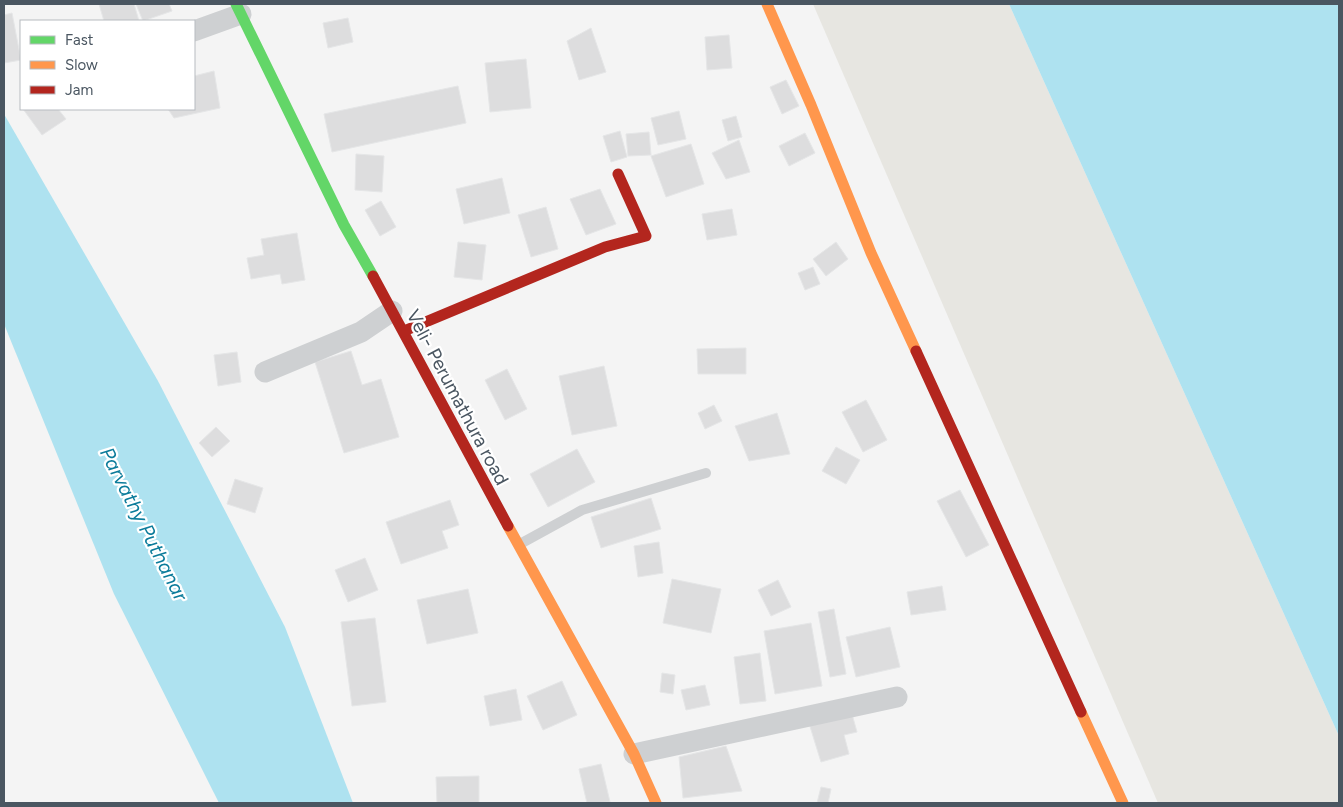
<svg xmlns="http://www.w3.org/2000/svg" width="1343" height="807" viewBox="0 0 1343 807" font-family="Figtree,sans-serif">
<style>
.sand{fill:#e7e6e1}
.water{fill:#aee2f0}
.building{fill:#ddddde;stroke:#e5e6e7}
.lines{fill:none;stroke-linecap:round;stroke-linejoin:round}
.lane{stroke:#ced0d2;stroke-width:10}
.street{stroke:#ced0d2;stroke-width:21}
.fast{stroke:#63d668;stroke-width:11}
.slow{stroke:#ff974d;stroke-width:11}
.jam{stroke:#b3261e;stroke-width:11}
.labels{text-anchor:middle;stroke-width:4.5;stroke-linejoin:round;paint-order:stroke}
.street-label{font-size:19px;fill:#4a5661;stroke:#fff}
.water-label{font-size:20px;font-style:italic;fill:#0c7c9b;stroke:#fff}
</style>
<rect width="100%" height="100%" fill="#f4f4f4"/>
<path class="sand" d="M 813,4 L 1009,4 L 1339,736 L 1339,803 L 1158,803 Z"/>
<g class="water">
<path d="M 1009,4 L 1339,4 L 1339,736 Z"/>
<path d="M 4,114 L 158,381 L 285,627 L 353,803 L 219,803 L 114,594 L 4,324 Z"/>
</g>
<g class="building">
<path d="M 99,4 L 134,4 L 139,21 L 104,21 Z"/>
<path d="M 136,4 L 169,4 L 172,11 L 143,21 Z"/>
<path d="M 12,13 L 21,60 L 4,63 L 4,15 Z"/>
<path d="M 348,18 L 353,42 L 328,48 L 323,23 Z"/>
<path d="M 591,28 L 606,72 L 579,80 L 567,41 Z"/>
<path d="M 729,35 L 732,68 L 707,70 L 705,37 Z"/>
<path d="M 526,59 L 531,108 L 490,112 L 485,63 Z"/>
<path d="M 214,71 L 220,108 L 174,118 L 168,109 L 194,109 L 194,76 Z"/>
<path d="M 786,80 L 799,106 L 782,114 L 770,87 Z"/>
<path d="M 458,86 L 466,123 L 332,152 L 324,114 Z"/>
<path d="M 23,109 L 58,109 L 66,119 L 42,135 Z"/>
<path d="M 679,111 L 686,139 L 658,145 L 651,118 Z"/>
<path d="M 736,116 L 742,137 L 728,141 L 722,120 Z"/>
<path d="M 620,131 L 627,157 L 611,162 L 603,136 Z"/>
<path d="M 649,132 L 651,155 L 628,156 L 626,134 Z"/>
<path d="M 805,133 L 815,153 L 789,166 L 779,146 Z"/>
<path d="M 739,140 L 750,172 L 726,179 L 712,153 Z"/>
<path d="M 691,144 L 704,184 L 666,197 L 651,156 Z"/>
<path d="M 356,154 L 384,156 L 382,192 L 355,190 Z"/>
<path d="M 502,178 L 510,213 L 464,224 L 456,189 Z"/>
<path d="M 600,189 L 616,224 L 586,235 L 570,199 Z"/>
<path d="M 381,201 L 396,227 L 380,236 L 365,210 Z"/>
<path d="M 546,207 L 558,249 L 531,257 L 518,215 Z"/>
<path d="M 732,209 L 737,235 L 707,240 L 702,214 Z"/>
<path d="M 297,233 L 305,280 L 282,284 L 280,274 L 251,279 L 247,258 L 264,255 L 261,239 Z"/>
<path d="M 458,242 L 486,245 L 482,280 L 454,277 Z"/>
<path d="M 836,242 L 848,259 L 826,276 L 813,259 Z"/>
<path d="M 813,267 L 820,284 L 805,290 L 798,273 Z"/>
<path d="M 746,348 L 746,374 L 698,374 L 697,349 Z"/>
<path d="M 351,351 L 362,385 L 381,379 L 399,437 L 344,453 L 315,362 Z"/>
<path d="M 237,352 L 241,382 L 218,386 L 214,355 Z"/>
<path d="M 604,366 L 617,426 L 572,435 L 559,376 Z"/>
<path d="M 507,369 L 527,409 L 505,420 L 485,380 Z"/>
<path d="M 866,400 L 887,440 L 863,452 L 842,412 Z"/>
<path d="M 714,405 L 722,421 L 705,429 L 698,413 Z"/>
<path d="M 777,413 L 790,454 L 749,461 L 735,426 Z"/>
<path d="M 216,427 L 230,441 L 212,457 L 199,443 Z"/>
<path d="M 836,447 L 860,460 L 846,484 L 822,471 Z"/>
<path d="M 577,449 L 595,482 L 548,507 L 530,474 Z"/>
<path d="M 235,479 L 263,488 L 255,513 L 227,504 Z"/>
<path d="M 960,490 L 989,545 L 966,557 L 937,501 Z"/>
<path d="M 651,498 L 661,529 L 601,548 L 591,517 Z"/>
<path d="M 450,500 L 459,525 L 442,531 L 448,548 L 401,564 L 386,522 Z"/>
<path d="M 659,542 L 663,573 L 638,577 L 634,546 Z"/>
<path d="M 365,558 L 378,590 L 348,602 L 335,570 Z"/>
<path d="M 672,579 L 721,589 L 711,633 L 663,623 Z"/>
<path d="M 778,580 L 791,607 L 771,616 L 758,590 Z"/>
<path d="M 942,586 L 946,610 L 911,615 L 907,592 Z"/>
<path d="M 468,589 L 478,633 L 427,644 L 417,600 Z"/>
<path d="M 834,609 L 846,674 L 830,677 L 818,612 Z"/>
<path d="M 375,618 L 386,702 L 352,706 L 341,622 Z"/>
<path d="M 811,623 L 822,686 L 775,694 L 764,631 Z"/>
<path d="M 890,627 L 900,667 L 856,677 L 846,637 Z"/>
<path d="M 760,653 L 766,701 L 740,704 L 734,657 Z"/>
<path d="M 662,673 L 675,675 L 673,694 L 660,692 Z"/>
<path d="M 562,681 L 577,715 L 543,730 L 527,696 Z"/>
<path d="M 705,685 L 710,705 L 686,710 L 681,690 Z"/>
<path d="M 516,689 L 522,720 L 490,726 L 484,696 Z"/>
<path d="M 850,707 L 857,732 L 844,735 L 849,754 L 821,762 L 808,720 Z"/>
<path d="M 726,746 L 742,791 L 683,798 L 679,757 Z"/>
<path d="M 601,764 L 610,802 L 587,803 L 579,769 Z"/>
<path d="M 479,776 L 479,803 L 437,803 L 436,777 Z"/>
<path d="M 821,787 L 831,789 L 828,803 L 817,803 Z"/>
</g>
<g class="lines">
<path class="lane" d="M 520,544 L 582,510 L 706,473"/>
<g class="street">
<path d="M 194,31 L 241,14"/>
<path d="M 265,372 L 361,332 L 392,311"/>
<path d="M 634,754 L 897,697"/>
</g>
<path class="fast" d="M 236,4 L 344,225 L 373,276"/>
<g class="slow">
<path d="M 767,4 L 811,105 L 871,253 L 916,351"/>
<path d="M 508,526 L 634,754 L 656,803"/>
<path d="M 1081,712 L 1123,803"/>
</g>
<g class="jam">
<path d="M 373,276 L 508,526"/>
<path d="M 404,331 L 605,247 L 646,236 L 618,174"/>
<path d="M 916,351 L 1081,712"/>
</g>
</g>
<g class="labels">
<g class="street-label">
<text transform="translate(458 397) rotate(62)" y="7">Veli- Perumathura road</text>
</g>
<g class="water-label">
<text transform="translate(144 524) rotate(63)" y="7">Parvathy Puthanar</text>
</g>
</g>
<rect width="1343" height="807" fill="none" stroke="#4a5661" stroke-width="10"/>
<rect x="20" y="20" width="175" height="90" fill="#ffffff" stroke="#b7bbc0"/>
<rect x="30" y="36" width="25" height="8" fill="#63d668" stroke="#b7bbc0"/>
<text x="65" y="45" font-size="15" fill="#4a5661">Fast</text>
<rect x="30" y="61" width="25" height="8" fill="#ff974d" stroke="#b7bbc0"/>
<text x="65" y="70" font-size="15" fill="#4a5661">Slow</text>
<rect x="30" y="86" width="25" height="8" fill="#b3261e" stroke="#b7bbc0"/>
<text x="65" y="95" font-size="15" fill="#4a5661">Jam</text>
</svg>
